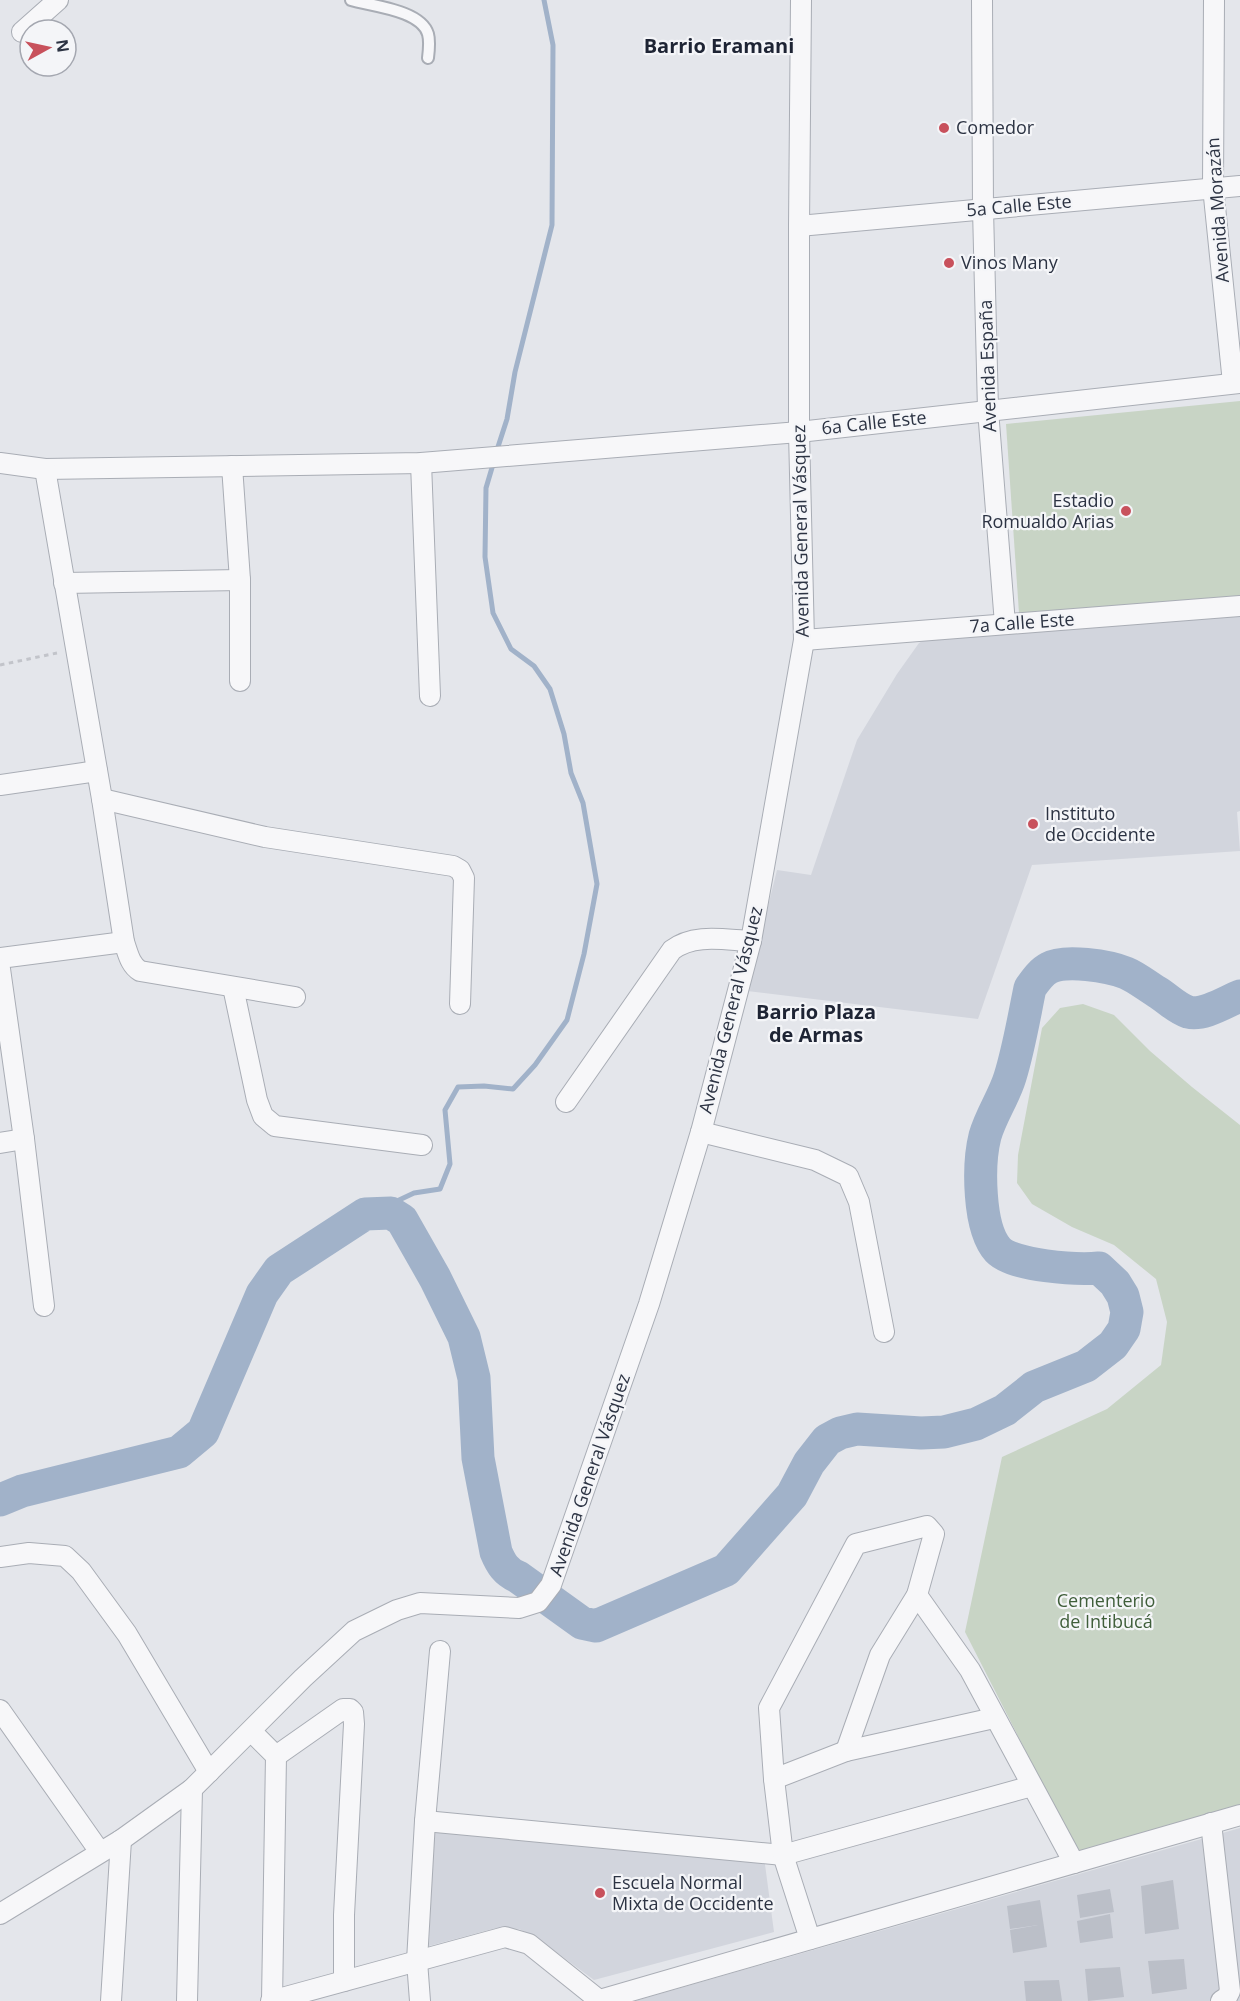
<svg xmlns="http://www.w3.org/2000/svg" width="1240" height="2001" viewBox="0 0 1240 2001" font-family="'Open Sans',sans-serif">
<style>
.built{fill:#d2d5dd}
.green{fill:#c8d4c5}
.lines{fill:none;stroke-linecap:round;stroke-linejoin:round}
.stream{stroke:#a1b2c9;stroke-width:5}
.river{stroke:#a1b2c9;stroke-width:33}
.building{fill:#bbbfc8}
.lane-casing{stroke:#a9adb5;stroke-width:14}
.street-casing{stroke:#a9adb5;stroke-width:22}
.path{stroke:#c2c4ca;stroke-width:3;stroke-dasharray:4.5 4.5;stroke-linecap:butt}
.lane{stroke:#f7f7f9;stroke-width:10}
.street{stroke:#f7f7f9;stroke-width:20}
.poi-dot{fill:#c8515c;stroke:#f4f5f8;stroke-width:2}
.labels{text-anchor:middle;stroke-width:4.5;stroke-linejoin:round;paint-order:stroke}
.poi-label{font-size:18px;fill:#2c3343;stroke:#f4f5f8;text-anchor:start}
.street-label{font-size:18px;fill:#2c3343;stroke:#f4f5f8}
.park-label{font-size:18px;fill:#3f5e3a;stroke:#f4f5f8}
.neighbourhood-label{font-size:20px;font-weight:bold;fill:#1e2434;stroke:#f4f5f8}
</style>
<rect width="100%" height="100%" fill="#e4e6eb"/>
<g class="built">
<path d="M 1240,614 L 1240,811 L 1237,812 L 1240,851 L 1032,865 L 978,1019 L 747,991 L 777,870 L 811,875 L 857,740 L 897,674 L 919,643 L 931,636 Z"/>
<path d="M 1240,1828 L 1240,2001 L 635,2001 Z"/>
<path d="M 434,1831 L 764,1857 L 774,1932 L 594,1980 L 537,1938 L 519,1929 L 496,1928 L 429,1946 Z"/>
</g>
<g class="green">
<path d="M 1240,401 L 1240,597 L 1019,613 L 1006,424 Z"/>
<path d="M 1083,1004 L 1114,1015 L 1150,1051 L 1192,1087 L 1240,1125 L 1240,1808 L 1078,1854 L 965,1632 L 1002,1457 L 1107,1409 L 1161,1365 L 1167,1322 L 1156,1279 L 1114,1245 L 1072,1227 L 1032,1204 L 1017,1183 L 1018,1155 L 1042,1028 L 1060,1008 Z"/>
</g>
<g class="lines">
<g class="stream">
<path d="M 496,453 L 507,419 L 515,372 L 552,225 L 553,45 L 544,0"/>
<path d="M 391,1213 L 397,1201 L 414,1193 L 440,1189 L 450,1164 L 445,1110 L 458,1087 L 484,1086 L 513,1089 L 535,1065 L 567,1020 L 584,954 L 597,884 L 583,803 L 571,773 L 564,734 L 550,689 L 534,666 L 511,649 L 493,613 L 485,557 L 486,488 L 494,461"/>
</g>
<path class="river" d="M 0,1500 L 22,1491 L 179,1452 L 203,1432 L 262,1294 L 279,1270 L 365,1214 L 391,1213 L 402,1220 L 435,1278 L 464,1337 L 474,1378 L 478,1458 L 496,1552 C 501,1564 506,1572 518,1577 L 582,1623 L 596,1626 L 726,1570 L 792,1495 L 809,1463 L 827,1440 L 840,1433 L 857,1429 L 921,1433 L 944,1432 L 976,1424 L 1005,1410 L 1034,1387 L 1086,1366 L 1113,1345 L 1124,1329 L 1127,1312 L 1123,1296 L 1115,1283 L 1099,1268 C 1077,1270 1013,1266 998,1250 C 978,1228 978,1164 985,1136 C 991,1115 1004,1097 1010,1077 C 1019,1048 1024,1017 1030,988 C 1035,981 1041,972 1049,968 C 1064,959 1109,966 1126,973 C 1136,977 1147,986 1157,992 C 1167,998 1176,1008 1188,1012 C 1204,1016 1225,1002 1240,996"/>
</g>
<g class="building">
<path d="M 1173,1880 L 1179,1929 L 1145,1934 L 1141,1886 Z"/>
<path d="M 1110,1889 L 1114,1912 L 1080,1918 L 1077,1895 Z"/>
<path d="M 1040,1900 L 1047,1947 L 1013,1953 L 1010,1930 L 1038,1925 L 1010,1929 L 1007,1906 Z"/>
<path d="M 1110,1914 L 1113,1938 L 1080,1943 L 1077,1921 Z"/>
<path d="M 1184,1959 L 1187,1989 L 1152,1994 L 1148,1961 Z"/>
<path d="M 1120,1967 L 1124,1997 L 1088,2001 L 1085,1969 Z"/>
<path d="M 1059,1980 L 1062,2001 L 1026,2001 L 1024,1981 Z"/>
</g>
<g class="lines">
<g class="lane-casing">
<path id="lane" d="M 351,0 C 372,6 421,10 428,34 C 430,41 429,50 428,58"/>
</g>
<g class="street-casing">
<g id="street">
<path d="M 982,0 L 983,209 L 988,410 L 1005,624"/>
<path d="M 1214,0 L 1213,187 L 1233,383"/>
<path d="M 22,32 L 58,0"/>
<path d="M 799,226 L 1240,186"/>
<path d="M 0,463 L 45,469 L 421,463 L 799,432 L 1240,383"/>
<path d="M 421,463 L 430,696"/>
<path d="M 232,466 L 240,580 L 240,681"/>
<path d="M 45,469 L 102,799 L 124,942 C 128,953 130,965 140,971 L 295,997"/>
<path d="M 64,583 L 240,580"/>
<path d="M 804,640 L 1240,606"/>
<path d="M 0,785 L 97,771"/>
<path d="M 102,799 L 265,837 L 453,866 L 460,870 L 464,878 L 460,1004"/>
<path d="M 0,958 L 124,942"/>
<path d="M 0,969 L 24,1139 L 44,1306"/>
<path d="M 233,987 L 257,1100 L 263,1116 L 275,1126 L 422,1145"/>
<path d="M 566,1102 L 672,950 C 694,933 725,940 751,941"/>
<path d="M 701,1132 L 815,1160 L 848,1176 L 859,1202 L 884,1332"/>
<path d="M 0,1143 L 24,1139"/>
<path d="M 0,1557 L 29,1553 L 65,1556 L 81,1571 L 127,1634 L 209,1772"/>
<path d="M 917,1595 L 970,1670 L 1074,1863"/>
<path d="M 0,1710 L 100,1852"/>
<path d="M 252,1732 L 276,1756 L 272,2001"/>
<path d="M 276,1756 L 343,1709 L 350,1709 L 353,1712 L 354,1724 L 344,1915 L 344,1981"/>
<path d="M 774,1779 L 846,1751 L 994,1718"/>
<path d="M 425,1821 L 783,1855 L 1032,1786"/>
<path d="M 1211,1823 L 1230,1991 L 1227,1997 L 1221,2001"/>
<path d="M 0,1914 L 121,1840 L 192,1789 L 303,1678 L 354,1631 L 397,1610 L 420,1603 L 519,1608 L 538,1602 L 551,1585 L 649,1304 L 701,1132 L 751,941 L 804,640 L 799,432 L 799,226 L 801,0"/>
<path d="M 810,1939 L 783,1855 L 774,1779 L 769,1708 L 856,1544 L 927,1526 L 934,1534 L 917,1595 L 880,1655 L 846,1751"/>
<path d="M 111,2001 L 121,1840"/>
<path d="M 187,2001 L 192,1789"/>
<path d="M 271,2001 L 505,1937 L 529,1944 L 599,2000"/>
<path d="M 420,2001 L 417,1961 L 425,1821 L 440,1651"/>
<path d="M 596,2001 L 1240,1815"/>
</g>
</g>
<path class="path" d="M 0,665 L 57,653"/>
<use href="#lane" class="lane"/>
<use href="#street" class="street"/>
</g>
<g class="poi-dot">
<circle cx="944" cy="128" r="6"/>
<circle cx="949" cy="263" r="6"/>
<circle cx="1126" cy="511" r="6"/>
<circle cx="1033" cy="824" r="6"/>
<circle cx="600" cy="1893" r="6"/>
</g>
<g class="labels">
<g class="poi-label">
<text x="956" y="134">Comedor</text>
<text x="961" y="269">Vinos Many</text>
<text x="1114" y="507" text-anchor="end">Estadio<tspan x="1114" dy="21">Romualdo Arias</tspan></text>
<text x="1045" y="820">Instituto<tspan x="1045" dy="21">de Occidente</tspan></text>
<text x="612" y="1889">Escuela Normal<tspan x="612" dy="21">Mixta de Occidente</tspan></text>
</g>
<g class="street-label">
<text transform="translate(1019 206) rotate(-5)" y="6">5a Calle Este</text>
<text transform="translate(1218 210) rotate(-94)" y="6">Avenida Morazán</text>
<text transform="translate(988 366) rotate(-92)" y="6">Avenida España</text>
<text transform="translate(874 423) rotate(-6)" y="6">6a Calle Este</text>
<text transform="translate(801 531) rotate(-91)" y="6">Avenida General Vásquez</text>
<text transform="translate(1022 623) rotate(-4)" y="6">7a Calle Este</text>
<text transform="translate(731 1010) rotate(-76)" y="6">Avenida General Vásquez</text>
<text transform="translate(590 1475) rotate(-71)" y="6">Avenida General Vásquez</text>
</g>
<g class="park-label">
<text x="1106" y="1607">Cementerio<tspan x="1106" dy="21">de Intibucá</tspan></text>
</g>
<g class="neighbourhood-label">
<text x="719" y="53">Barrio Eramani</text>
<text x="816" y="1019">Barrio Plaza<tspan x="816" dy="23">de Armas</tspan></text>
</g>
</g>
<g transform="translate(48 48) rotate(82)"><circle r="28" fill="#f4f5f8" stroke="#a4a7b0" stroke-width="1.5"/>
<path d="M0-4.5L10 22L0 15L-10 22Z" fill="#c8515c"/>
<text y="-9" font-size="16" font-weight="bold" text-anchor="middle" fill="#2c3343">N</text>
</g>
</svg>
